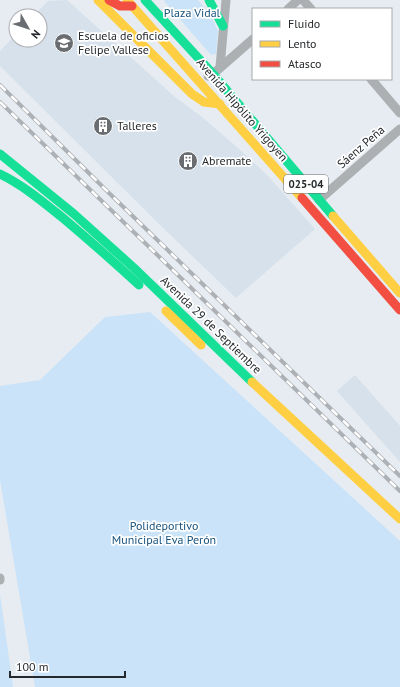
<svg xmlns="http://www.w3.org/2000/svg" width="400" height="687" viewBox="0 0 400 687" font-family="'PT Sans',sans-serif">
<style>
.built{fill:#d6e1eb}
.green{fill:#cae3f8}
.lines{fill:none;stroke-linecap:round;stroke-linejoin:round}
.street{stroke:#adb0b2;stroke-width:9}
.fast{stroke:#16e098;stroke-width:9}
.slow{stroke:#ffcf43;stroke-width:9}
.jam{stroke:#f24e42;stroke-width:9}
.rail-casing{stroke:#adb0b4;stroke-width:4}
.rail{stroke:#fff;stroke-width:2.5;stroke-dasharray:8;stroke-linecap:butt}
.labels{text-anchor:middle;stroke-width:3.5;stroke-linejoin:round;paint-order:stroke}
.shield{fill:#fff;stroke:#66696b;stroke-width:1}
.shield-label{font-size:11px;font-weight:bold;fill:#25292c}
.park-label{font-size:12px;fill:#17527d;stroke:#fff}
.poi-label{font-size:12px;fill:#25292c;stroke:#fff;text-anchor:start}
.street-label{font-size:12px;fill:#25292c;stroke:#fff}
</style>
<rect width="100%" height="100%" fill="#e6ecf1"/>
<g class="built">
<path d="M 67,0 L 175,97 L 202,117 L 238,148 L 268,176 L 315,229 L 236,298 L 160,225 L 0,66 L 0,51 L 16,34 L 16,40 L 40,40 L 40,16 L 33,16 L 48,1 Z"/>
<path d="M 355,375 L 400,426 L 400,462 L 337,391 Z"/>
</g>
<g class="green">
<path d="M 165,0 L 198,0 L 210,14 L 218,31 L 216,54 L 211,55 L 164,1 Z"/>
<path d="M 150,312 L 400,541 L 400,687 L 35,687 L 0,480 L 0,386 L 40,380 L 105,317 Z"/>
<path d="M 0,594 L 13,687 L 0,687 Z"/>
</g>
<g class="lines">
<g class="street">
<path d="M 303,0 L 311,9"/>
<path d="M 288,9 L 298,0"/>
<path d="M 220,67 L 226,0"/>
<path d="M 208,76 L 213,74 L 253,39"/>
<path d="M 371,79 L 400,113"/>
<path d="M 319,200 L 400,129"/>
<path d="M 0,578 L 0,580"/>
</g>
<g class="fast">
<path d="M 145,0 L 213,74 L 333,216"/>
<path d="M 209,0 L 223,26"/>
<path d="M 0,154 L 74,214 L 134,268 L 252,382"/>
<path d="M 0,174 C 23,185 43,202 63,218 C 89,240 114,262 139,285"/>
</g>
<g class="slow">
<path d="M 98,0 L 192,94 L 204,102 L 220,104"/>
<path d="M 127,0 L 302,198"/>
<path d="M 333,216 L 400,293"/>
<path d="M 166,311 L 201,345"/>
<path d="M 252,382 L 400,519"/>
</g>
<g class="jam">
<path d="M 109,0 L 120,6 L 132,6"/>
<path d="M 302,198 L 400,310"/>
</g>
<g class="rail-casing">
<g id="rail">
<path d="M 0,85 L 109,193 L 400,476"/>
<path d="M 0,102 L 400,491"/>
</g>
</g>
<use href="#rail" class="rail"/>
</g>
<defs>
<g id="university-disc" transform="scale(1)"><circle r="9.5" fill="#696d71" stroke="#fff"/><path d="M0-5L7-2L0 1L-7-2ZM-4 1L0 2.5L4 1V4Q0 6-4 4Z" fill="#fff"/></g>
<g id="building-disc" transform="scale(1)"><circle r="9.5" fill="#696d71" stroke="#fff"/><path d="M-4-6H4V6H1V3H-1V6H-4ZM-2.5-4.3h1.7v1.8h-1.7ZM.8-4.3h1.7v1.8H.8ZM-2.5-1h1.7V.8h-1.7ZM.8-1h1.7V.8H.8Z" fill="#fff"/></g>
</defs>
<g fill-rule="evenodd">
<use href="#university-disc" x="64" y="43"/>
<use href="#building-disc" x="103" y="126"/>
<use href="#building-disc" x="188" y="161"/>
</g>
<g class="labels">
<rect class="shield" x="284" y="175" width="44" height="18" rx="3"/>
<g class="shield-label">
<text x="306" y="188">025-04</text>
</g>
<g class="park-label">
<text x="192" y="17">Plaza Vidal</text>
<text x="164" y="530">Polideportivo<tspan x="164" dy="14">Municipal Eva Perón</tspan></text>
</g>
<g class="poi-label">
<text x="78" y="40">Escuela de oficios<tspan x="78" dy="14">Felipe Vallese</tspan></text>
<text x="117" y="130">Talleres</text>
<text x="202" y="165">Abremate</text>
</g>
<g class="street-label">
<text transform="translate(242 110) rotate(49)" y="4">Avenida Hipólito Yrigoyen</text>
<text transform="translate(361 147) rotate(-41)" y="4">Sáenz Peña</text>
<text transform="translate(211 325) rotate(44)" y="4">Avenida 29 de Septiembre</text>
</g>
</g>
<rect x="252" y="8" width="140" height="72" fill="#ffffff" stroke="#a8a9ab"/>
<rect x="260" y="21" width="20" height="6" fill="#16e098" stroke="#a8a9ab"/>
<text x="288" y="28" font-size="12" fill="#25292c">Fluido</text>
<rect x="260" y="41" width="20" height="6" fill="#ffcf43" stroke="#a8a9ab"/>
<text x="288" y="48" font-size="12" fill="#25292c">Lento</text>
<rect x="260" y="61" width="20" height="6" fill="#f24e42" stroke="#a8a9ab"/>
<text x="288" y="68" font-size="12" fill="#25292c">Atasco</text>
<g transform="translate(28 28) rotate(129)"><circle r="19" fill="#ffffff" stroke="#a8a9ab"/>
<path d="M0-3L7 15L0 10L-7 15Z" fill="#696d71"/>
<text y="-6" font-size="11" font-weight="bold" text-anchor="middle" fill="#25292c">N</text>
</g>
<path d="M10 671v6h115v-6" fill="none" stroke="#25292c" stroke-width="2"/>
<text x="16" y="671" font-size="12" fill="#25292c" stroke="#ffffff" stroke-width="3" paint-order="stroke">100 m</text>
</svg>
